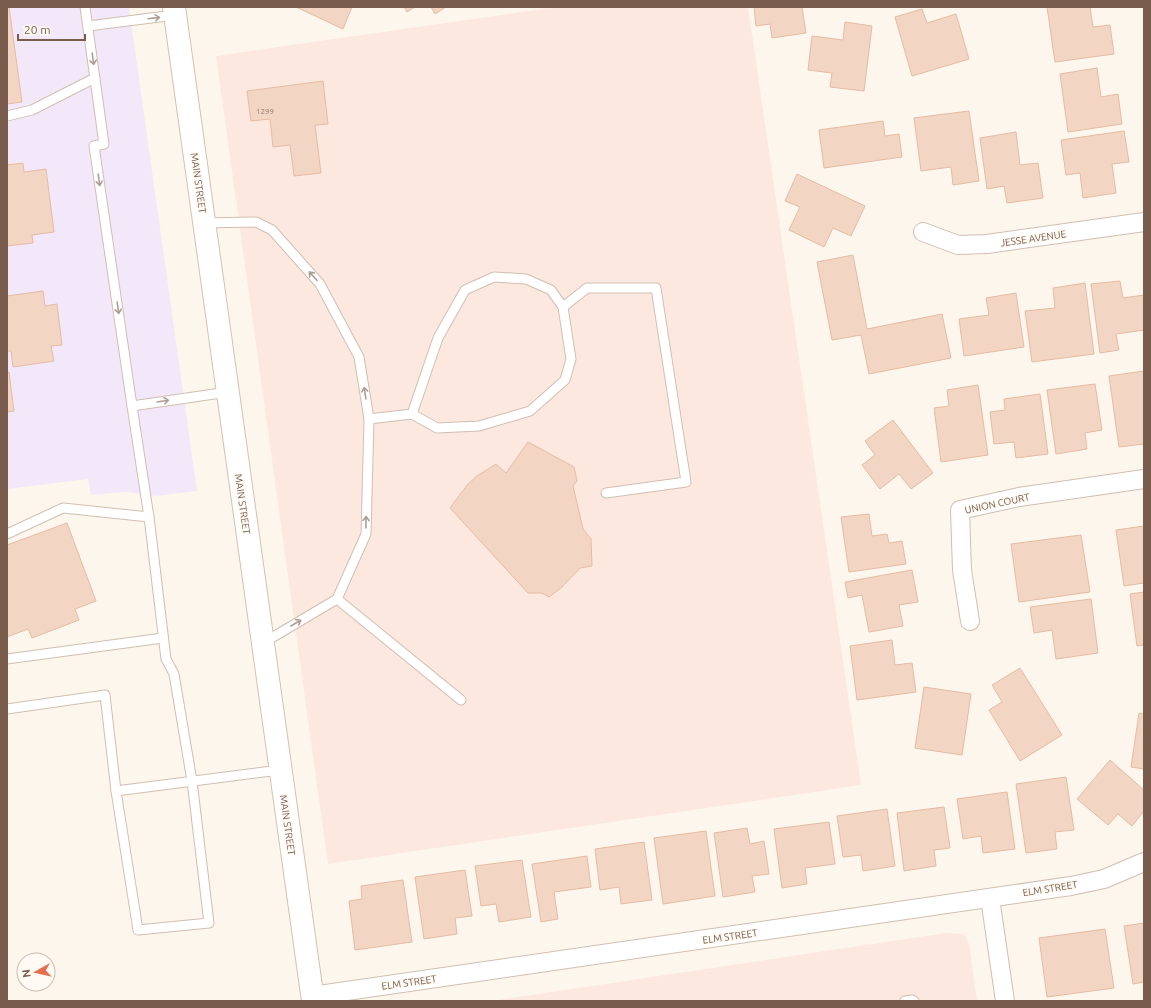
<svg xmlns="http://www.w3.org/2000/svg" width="1151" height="1008" viewBox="0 0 1151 1008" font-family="Ubuntu,sans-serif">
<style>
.commercial{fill:#fde8e0}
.education{fill:#f3e8fa}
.building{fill:#f3d5c3;stroke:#e6bba3}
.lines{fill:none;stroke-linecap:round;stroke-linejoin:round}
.lane-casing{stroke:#d1beb0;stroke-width:11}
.street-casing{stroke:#d1beb0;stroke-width:20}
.secondary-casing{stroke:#d6c0b0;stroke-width:24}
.lane{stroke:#fff;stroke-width:9}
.street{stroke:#fff;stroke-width:18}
.secondary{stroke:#fff;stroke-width:22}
.oneway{stroke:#af9d94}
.labels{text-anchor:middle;stroke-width:3;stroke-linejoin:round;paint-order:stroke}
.number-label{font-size:8px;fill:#987a6a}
.street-label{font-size:10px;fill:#7a5c4d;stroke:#fffaf3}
</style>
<rect width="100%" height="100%" fill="#fdf6ec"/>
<g class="commercial">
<path d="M 557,7 L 748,7 L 861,785 L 328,864 L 216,56 Z"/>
<path d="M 946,933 L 964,934 L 969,944 L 977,1001 L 491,1001 Z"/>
</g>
<path class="education" d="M 7,7 L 129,7 L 197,491 L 156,496 L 126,492 L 91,495 L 88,479 L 7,489 Z"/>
<g class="building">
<path d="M 7,7 L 9,7 L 22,102 L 7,104 Z"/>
<path d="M 296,7 L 352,7 L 343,29 Z"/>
<path d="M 404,7 L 415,7 L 407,12 Z"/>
<path d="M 431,7 L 446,7 L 435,14 Z"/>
<path d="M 754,7 L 802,7 L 806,33 L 772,38 L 770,24 L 756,26 Z"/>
<path d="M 1047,7 L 1090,7 L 1093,27 L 1110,25 L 1114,54 L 1055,62 Z"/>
<path d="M 922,9 L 927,23 L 956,14 L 969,59 L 912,76 L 895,17 Z"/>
<path d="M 845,22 L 872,26 L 864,91 L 830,87 L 832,73 L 808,70 L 812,36 L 843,40 Z"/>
<path d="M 1097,68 L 1101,97 L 1118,94 L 1122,124 L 1068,132 L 1060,74 Z"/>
<path d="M 323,81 L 328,124 L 315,125 L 321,173 L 294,176 L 290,145 L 273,147 L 270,119 L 251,121 L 247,91 Z"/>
<path d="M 969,111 L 979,181 L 953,185 L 951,167 L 921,171 L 914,118 Z"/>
<path d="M 883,121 L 885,136 L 899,134 L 902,157 L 824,168 L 819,130 Z"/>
<path d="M 1124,131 L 1129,162 L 1112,164 L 1116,193 L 1083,198 L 1080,173 L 1066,175 L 1061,140 Z"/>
<path d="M 1016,132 L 1020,165 L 1038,163 L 1043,198 L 1007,203 L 1004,186 L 987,189 L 980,138 Z"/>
<path d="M 23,163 L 24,172 L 46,169 L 54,232 L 32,235 L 33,243 L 7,246 L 7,165 Z"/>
<path d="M 797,174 L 865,206 L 851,236 L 833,228 L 824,247 L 789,230 L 800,207 L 785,201 Z"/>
<path d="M 853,255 L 867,329 L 942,314 L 951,358 L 869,374 L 861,335 L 832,340 L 817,262 Z"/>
<path d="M 1120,281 L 1123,298 L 1144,295 L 1144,330 L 1116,334 L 1119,350 L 1100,353 L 1091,284 Z"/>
<path d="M 1085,283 L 1094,354 L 1032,362 L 1025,311 L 1055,308 L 1053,288 Z"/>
<path d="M 43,291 L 45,306 L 57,304 L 62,345 L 51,346 L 54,361 L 13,367 L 11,351 L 7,351 L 7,296 Z"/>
<path d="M 1016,293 L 1024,347 L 964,356 L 959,319 L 989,315 L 986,298 Z"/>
<path d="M 1144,371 L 1144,444 L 1119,447 L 1109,376 Z"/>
<path d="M 9,372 L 14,411 L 7,412 L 7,373 Z"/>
<path d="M 1095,384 L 1102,430 L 1085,433 L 1087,449 L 1056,454 L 1047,390 Z"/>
<path d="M 978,385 L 988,455 L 941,462 L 934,408 L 949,406 L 947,390 Z"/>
<path d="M 1040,394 L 1048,454 L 1016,458 L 1014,442 L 994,444 L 990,412 L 1005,410 L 1004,399 Z"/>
<path d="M 893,420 L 933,473 L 911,489 L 899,474 L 880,489 L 862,465 L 875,455 L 865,441 Z"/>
<path d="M 528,442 L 574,467 L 577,481 L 573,486 L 583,529 L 591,539 L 592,566 L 580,568 L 562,587 L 549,597 L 542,593 L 528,593 L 450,508 L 468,484 L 477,476 L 496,464 L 506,473 Z"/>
<path d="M 869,514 L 872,536 L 887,534 L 889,543 L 902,541 L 906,564 L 849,572 L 841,517 Z"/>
<path d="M 67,523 L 96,601 L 75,609 L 79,620 L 32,638 L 28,629 L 7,637 L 7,545 Z"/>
<path d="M 1144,526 L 1144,583 L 1124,586 L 1116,530 Z"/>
<path d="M 1081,535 L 1090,592 L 1019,602 L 1011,544 Z"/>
<path d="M 912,570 L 918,602 L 899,605 L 903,626 L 869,632 L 862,595 L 848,598 L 845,582 Z"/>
<path d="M 1144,592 L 1144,645 L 1137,646 L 1130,594 Z"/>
<path d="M 1091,599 L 1098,653 L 1056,659 L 1052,630 L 1034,633 L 1030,607 Z"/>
<path d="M 892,640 L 895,665 L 912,663 L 916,692 L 857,700 L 850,646 Z"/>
<path d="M 1020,668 L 1062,735 L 1020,761 L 989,710 L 1002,702 L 992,685 Z"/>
<path d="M 924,687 L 971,694 L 962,755 L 915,748 Z"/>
<path d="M 1139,713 L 1144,714 L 1144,769 L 1131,767 Z"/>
<path d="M 1110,760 L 1144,790 L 1144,811 L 1132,826 L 1118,814 L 1108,825 L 1077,799 Z"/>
<path d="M 1066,777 L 1074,830 L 1055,832 L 1057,849 L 1026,853 L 1016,784 Z"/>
<path d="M 1007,792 L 1015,849 L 983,853 L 981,836 L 963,839 L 957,799 Z"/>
<path d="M 944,807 L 950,848 L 934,850 L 936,866 L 904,871 L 897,813 Z"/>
<path d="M 887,809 L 895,866 L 863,871 L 861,855 L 843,857 L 837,816 Z"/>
<path d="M 829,822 L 835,864 L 805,868 L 807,884 L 782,888 L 774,829 Z"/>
<path d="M 747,828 L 750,844 L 764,841 L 769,874 L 752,876 L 755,892 L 723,897 L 714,833 Z"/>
<path d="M 706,831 L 715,896 L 663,904 L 654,838 Z"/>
<path d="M 644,842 L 652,900 L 621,904 L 619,887 L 600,890 L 595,849 Z"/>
<path d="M 587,856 L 591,887 L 554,892 L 558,919 L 541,922 L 532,864 Z"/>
<path d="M 522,860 L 531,917 L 499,922 L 496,904 L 481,906 L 475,866 Z"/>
<path d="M 465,870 L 472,916 L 455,918 L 457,934 L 424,939 L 415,877 Z"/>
<path d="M 403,880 L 412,942 L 355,950 L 349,901 L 362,899 L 361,886 Z"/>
<path d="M 1144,923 L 1144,982 L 1133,984 L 1124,926 Z"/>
<path d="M 1105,929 L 1114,988 L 1047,997 L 1039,938 Z"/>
</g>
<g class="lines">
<g class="lane-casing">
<g id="lane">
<path d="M 85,7 L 104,144 L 94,146 L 132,406 L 228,392"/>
<path d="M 88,26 L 175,15"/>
<path d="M 7,116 L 32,110 L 95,78"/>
<path d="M 204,223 L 256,222 L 272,230 L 320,284 L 359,357 L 369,419 L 366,534 L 337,599 L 263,643"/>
<path d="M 563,307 L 587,288 L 656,288 L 686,482 L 606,493"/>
<path d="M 132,406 L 149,517"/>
<path d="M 369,419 L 412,414 L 438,338 L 465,290 L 494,277 L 526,279 L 551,290 L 563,307 L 571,359 L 565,380 L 530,411 L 479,426 L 437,428 L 412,414"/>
<path d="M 7,534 L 63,508 L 149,517 L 166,659 L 174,674 L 192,781 L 209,923 L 138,930 L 116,791"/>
<path d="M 337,599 L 461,700"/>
<path d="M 7,659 L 163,638"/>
<path d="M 7,709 L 105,695 L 116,791 L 280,770"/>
<path d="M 905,1001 L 912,1000 L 914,1001"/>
</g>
</g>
<g class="street-casing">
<g id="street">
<path d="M 923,232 L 958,245 L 987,244 L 1144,222"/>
<path d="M 970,621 L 962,570 L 960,510 L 1019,497 L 1144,479"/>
<path d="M 990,898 L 1005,1001"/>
<path d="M 312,996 L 1071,886 L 1104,879 L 1144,862"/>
</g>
</g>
<g class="secondary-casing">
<path id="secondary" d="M 174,7 L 313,1001"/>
</g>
<use href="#lane" class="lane"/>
<use href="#street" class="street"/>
<use href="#secondary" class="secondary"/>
</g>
<defs><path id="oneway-shaft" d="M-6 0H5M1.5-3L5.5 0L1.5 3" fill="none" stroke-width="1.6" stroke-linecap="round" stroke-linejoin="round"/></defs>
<g class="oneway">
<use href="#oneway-shaft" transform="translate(154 18) rotate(-7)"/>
<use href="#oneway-shaft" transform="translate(93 59) rotate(82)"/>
<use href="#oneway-shaft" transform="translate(99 180) rotate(82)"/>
<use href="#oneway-shaft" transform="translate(313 276) rotate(-132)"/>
<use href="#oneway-shaft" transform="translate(118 308) rotate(82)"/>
<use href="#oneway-shaft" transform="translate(365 393) rotate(-99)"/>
<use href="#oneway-shaft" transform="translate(163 401) rotate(-9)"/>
<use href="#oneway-shaft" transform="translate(366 522) rotate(-89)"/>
<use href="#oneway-shaft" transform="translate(296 623) rotate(-30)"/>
</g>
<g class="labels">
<g class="number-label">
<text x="265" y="114">1299</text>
</g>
<g class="street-label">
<text transform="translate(199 183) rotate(82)" y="4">MAIN STREET</text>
<text transform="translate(1033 238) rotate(-8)" y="4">JESSE AVENUE</text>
<text transform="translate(997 503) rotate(-12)" y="4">UNION COURT</text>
<text transform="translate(243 504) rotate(82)" y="4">MAIN STREET</text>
<text transform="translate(288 825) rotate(82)" y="4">MAIN STREET</text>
<text transform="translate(1050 888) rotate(-9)" y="4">ELM STREET</text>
<text transform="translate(730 936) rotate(-8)" y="4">ELM STREET</text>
<text transform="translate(409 982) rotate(-8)" y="4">ELM STREET</text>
</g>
</g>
<rect width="1151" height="1008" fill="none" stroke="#7a5c4d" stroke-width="16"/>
<g transform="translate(36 972) rotate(262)"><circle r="19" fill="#fffaf3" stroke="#cabbb1"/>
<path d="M0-3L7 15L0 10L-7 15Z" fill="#e76f51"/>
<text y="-6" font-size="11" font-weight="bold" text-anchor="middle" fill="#7a5c4d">N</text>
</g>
<path d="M18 34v6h67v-6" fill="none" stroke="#7a5c4d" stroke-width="2"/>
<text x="24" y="34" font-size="12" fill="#7a5c4d" stroke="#fffaf3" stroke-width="3" paint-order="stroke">20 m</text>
</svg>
